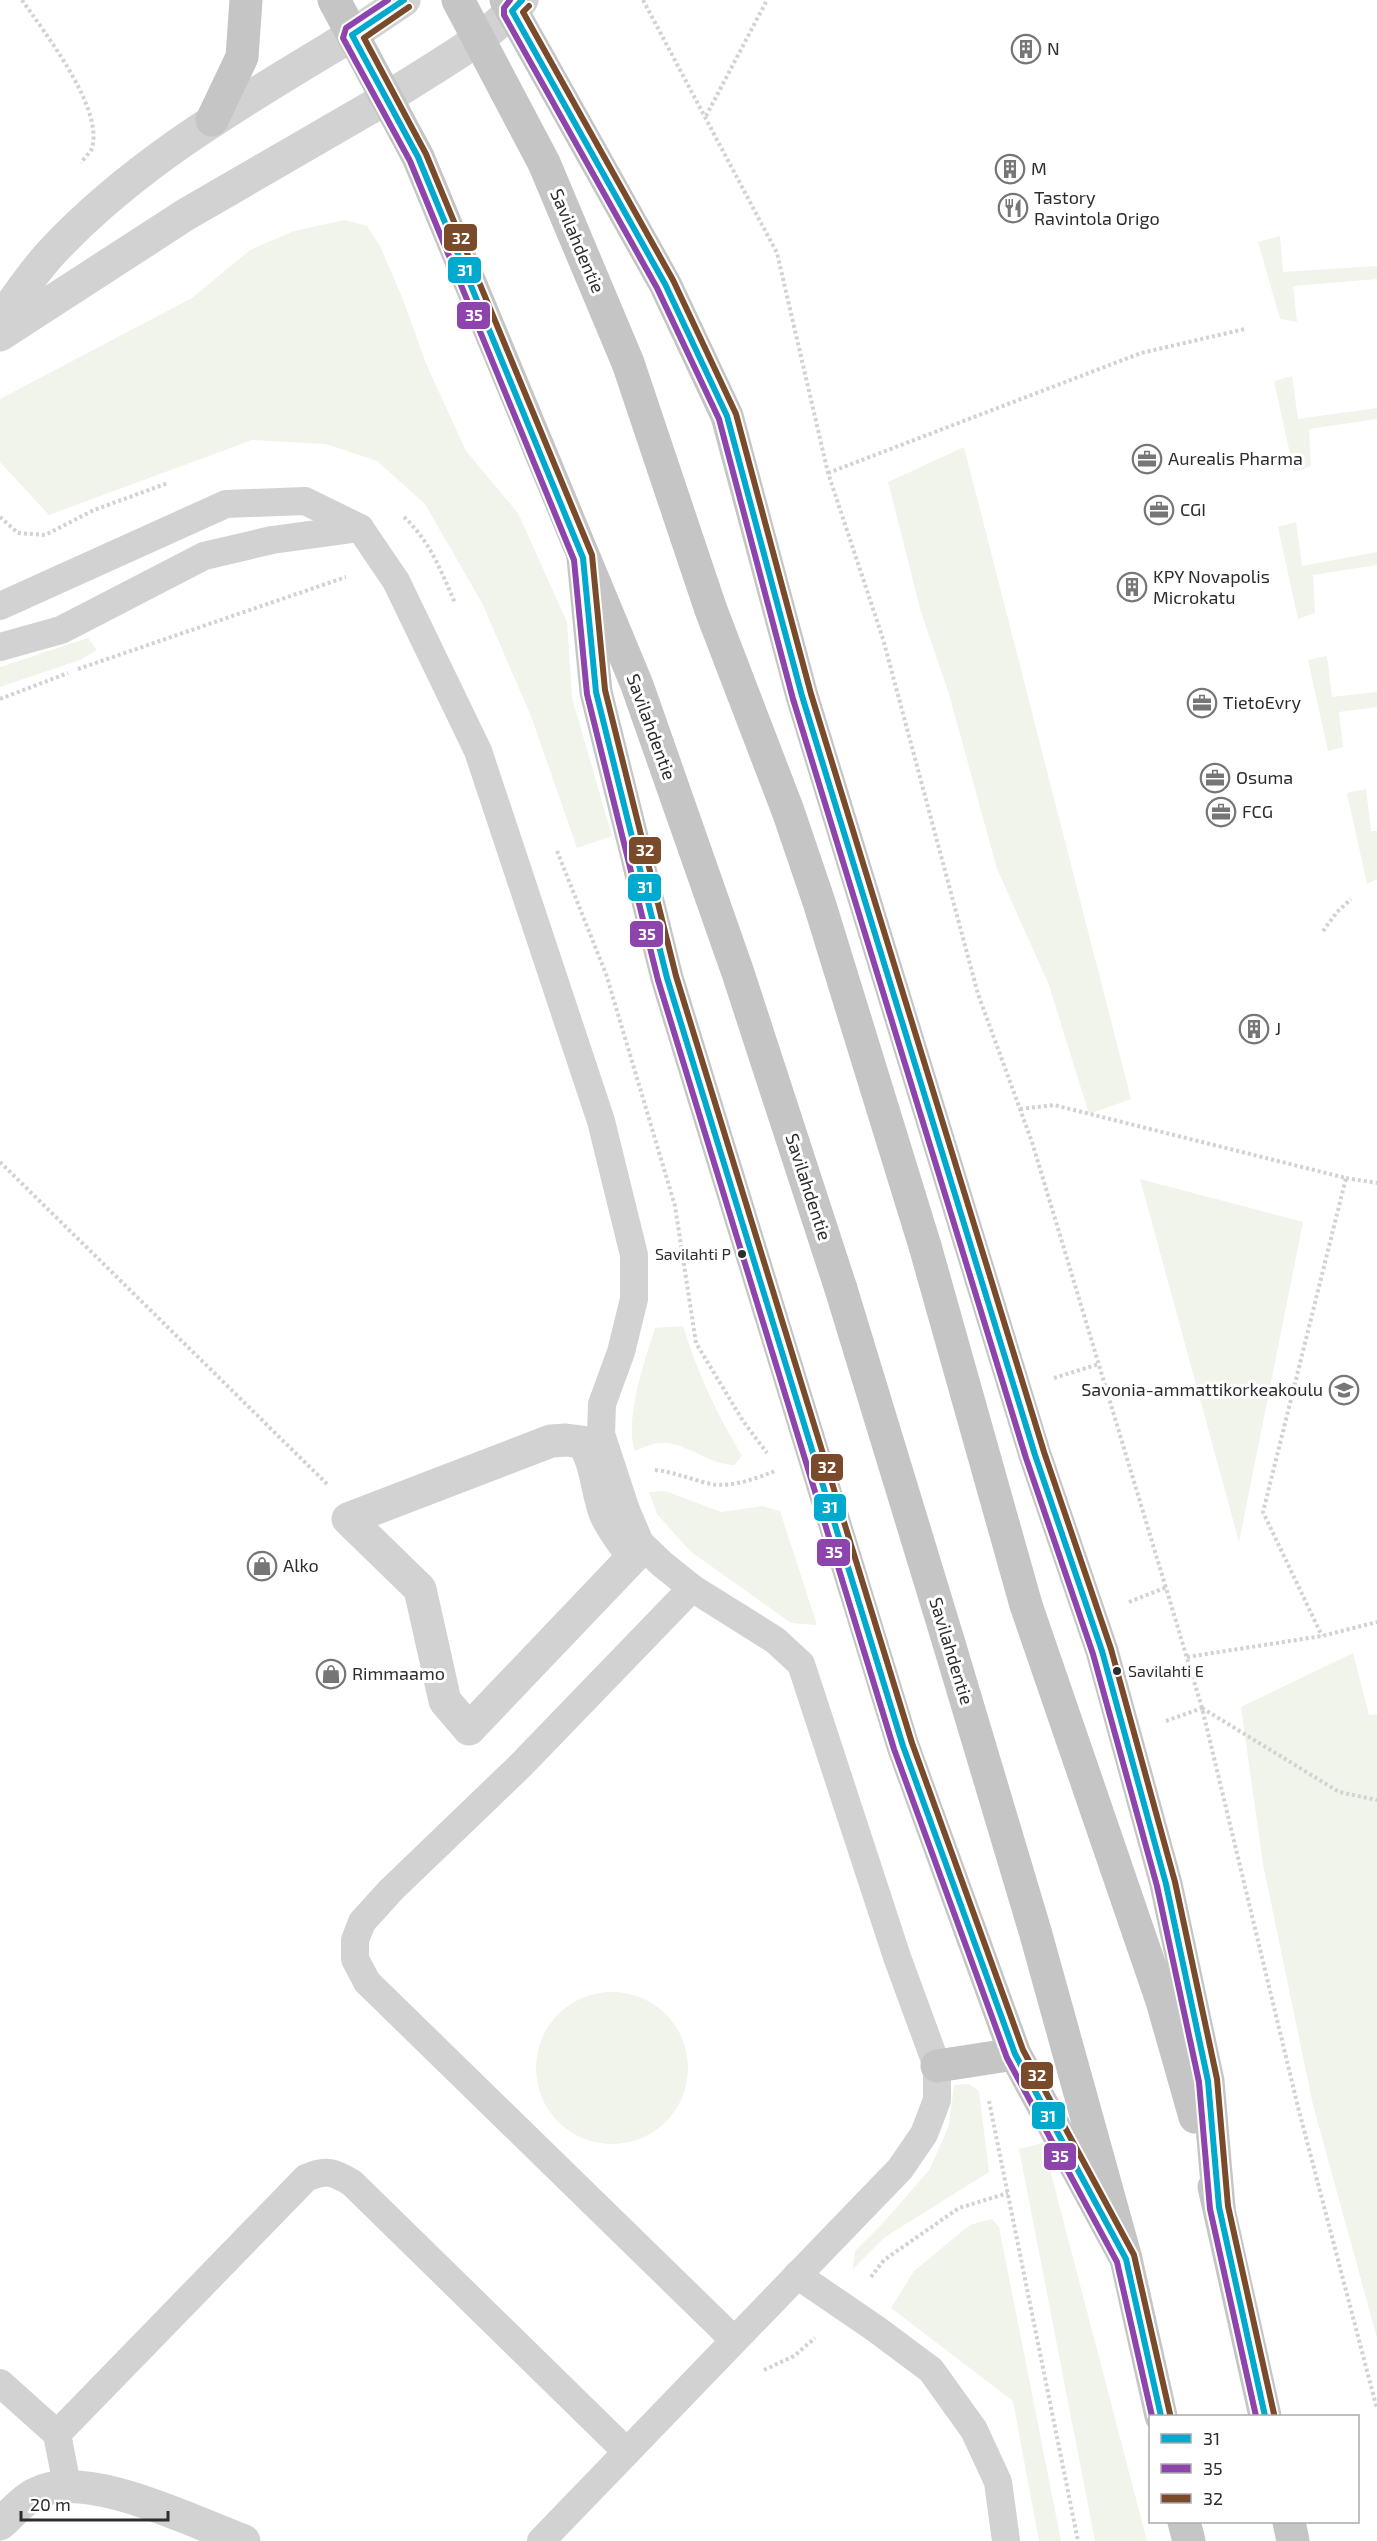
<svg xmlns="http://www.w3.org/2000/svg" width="1377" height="2541" viewBox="0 0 1377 2541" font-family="'Exo 2',sans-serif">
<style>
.green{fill:#f0f4ea}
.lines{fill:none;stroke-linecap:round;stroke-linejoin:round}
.path{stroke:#d2d2d2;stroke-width:4;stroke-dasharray:3 3;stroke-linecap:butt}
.service{stroke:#d2d2d2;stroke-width:28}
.pedestrian{stroke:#d2d2d2;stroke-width:33}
.minor{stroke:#d2d2d2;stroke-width:33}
.tertiary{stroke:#d2d2d2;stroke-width:33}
.primary{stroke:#c5c5c5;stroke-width:33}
.primary-bridge{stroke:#c5c5c5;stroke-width:33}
.bus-1-casing{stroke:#fff;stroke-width:10}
.bus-2-casing{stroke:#fff;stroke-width:10}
.bus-3-casing{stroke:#fff;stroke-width:10}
.bus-1{stroke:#00a9ce;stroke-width:6}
.bus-2{stroke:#8e44ad;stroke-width:6}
.bus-3{stroke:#7a4b2a;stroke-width:6}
.bus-dot{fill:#2d2d2d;stroke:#fff;stroke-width:2}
.labels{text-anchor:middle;stroke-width:6;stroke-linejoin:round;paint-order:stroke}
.bus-label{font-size:16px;fill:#2d2d2d;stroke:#fff;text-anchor:end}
.poi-label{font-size:18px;fill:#2d2d2d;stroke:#fff;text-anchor:start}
.street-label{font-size:18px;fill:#2d2d2d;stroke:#fff}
.line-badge{stroke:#fff;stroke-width:2}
.badge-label{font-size:16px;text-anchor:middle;font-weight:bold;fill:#fff}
</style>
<rect width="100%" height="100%" fill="#fff"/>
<g class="green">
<path d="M 345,220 L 367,226 L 380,246 L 402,297 L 427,366 L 466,451 L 518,513 L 567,622 L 572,698 L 612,836 L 577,848 L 531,716 L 482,603 L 425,504 L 377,461 L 326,444 L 252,440 L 49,515 L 0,462 L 0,399 L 192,298 L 250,250 L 294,231 Z"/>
<path d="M 1280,236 L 1283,272 L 1377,266 L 1377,279 L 1293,286 L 1297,322 L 1280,319 L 1258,242 Z"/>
<path d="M 1292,376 L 1298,419 L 1377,408 L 1377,419 L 1309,429 L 1311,466 L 1294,472 L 1274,381 Z"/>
<path d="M 964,447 L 1131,1099 L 1089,1114 L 1049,985 L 997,869 L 949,694 L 921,612 L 888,482 Z"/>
<path d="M 1296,522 L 1302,566 L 1377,552 L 1377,565 L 1313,575 L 1315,613 L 1298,619 L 1278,527 Z"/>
<path d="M 88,638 L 97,650 L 80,660 L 0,687 L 0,667 Z"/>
<path d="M 1327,656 L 1332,697 L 1377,692 L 1377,707 L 1339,712 L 1343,747 L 1328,751 L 1308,660 Z"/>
<path d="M 1366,789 L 1371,831 L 1377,831 L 1377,879 L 1367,884 L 1347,793 Z"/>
<path d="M 1140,1179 L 1303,1222 L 1239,1542 Z"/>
<path d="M 683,1326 C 698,1374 716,1412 742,1456 L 734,1465 C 706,1464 684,1440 658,1443 C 650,1444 642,1448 635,1451 C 624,1418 645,1361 655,1328 Z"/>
<path d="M 665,1491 L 721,1512 L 763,1506 L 780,1511 L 817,1625 L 791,1623 L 690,1551 L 657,1514 L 649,1492 Z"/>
<path d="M 1353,1653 L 1369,1715 L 1377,1714 L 1377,2338 L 1313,2105 L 1263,1864 L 1241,1707 Z"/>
<circle cx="612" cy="2068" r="76"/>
<path d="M 969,2084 L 979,2091 L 989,2172 L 885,2237 L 853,2269 L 855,2251 L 885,2221 L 930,2169 L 949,2125 L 954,2085 Z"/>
<path d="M 1043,2143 L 1147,2541 L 1095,2541 L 1019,2149 Z"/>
<path d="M 992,2219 L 999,2227 L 1061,2541 L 1039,2541 L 1013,2401 L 891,2308 L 914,2271 L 970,2225 Z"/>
</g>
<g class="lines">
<g class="path">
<path d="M 22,0 C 44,32 104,108 92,148 C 90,153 84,158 81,163"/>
<path d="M 643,0 L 777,253 L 828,473 L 883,639 L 978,994 L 1032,1142 L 1202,1708 L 1298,2107 L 1377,2409"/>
<path d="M 706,116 L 767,0"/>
<path d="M 828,473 L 1141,353 L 1245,329"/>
<path d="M 0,517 L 18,533 L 45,535 L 94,510 L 168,483"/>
<path d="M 404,517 C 430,541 441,571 455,603"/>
<path d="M 78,669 L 346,577"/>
<path d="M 0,699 L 68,673"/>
<path d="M 557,851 L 606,974 L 675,1206 L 696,1343 L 743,1421 L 767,1453"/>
<path d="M 1323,931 L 1337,912 L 1351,899"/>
<path d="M 1020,1109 L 1054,1105 L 1346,1178 L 1263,1512 L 1322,1636"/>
<path d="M 0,1162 L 327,1484"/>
<path d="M 1346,1178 L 1377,1183"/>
<path d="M 1054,1378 L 1099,1364"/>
<path d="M 655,1470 C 673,1472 688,1478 706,1483 C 729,1489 754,1479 775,1471"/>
<path d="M 1129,1602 L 1167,1587"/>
<path d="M 1187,1657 L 1322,1636 L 1377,1622"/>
<path d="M 1202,1708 L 1339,1792 L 1377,1800"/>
<path d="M 1166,1721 L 1202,1708"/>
<path d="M 989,2101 L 1078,2541"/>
<path d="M 871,2277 L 884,2260 L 959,2208 L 1008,2193"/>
<path d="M 764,2370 L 794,2356 L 815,2338"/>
</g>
<g class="service">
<path d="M 0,606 L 226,504 L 305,501 L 360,528 L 396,581 L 478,751 L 601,1121 L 634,1255 L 634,1299 L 621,1352 L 602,1404 L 601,1434 L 626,1510 L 640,1543 L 662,1564 L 692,1588 L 775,1640 L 801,1664 L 897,1957 L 937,2066 L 937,2100 L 924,2134 L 900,2169 L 541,2541"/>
<path d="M 0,647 L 61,630 L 204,556 L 272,540 L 360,528"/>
<path d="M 692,1588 L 520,1766 L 391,1890 L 362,1922 L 355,1940 L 355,1959 L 367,1982 L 734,2340"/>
<path d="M 797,2275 L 876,2329 L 931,2370 L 974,2430 L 998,2482 L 1006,2541"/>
<path d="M 0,2383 L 57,2434 L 67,2485"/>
<path d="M 57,2434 L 306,2178 C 326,2169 334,2172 352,2183 L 627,2452"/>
</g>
<path class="pedestrian" d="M 566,1440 L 582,1442 C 597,1462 596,1489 605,1513 C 611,1528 624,1543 633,1557 L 469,1729 L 445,1701 L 420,1589 L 348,1519 L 551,1441 Z"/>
<g class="minor">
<path d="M 0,320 C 16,298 32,274 50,254 C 135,162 246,99 352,35"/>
<path d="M 0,335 L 185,215 L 387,98"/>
<path d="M 0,2524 C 11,2515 22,2500 35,2494 C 85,2467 193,2522 244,2541"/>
</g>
<g class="tertiary">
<path d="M 352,35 L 404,0"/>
<path d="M 387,98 C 432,68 486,41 522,0"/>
</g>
<g class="primary">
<path d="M 334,0 L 418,157 L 637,685 L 738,973 L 841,1289"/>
<path d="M 458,0 L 544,163 L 628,363 L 711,610 L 788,811 L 819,902 L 925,1246"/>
<path d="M 506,0 L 665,284 L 727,416 L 802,696 L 1035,1455 L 1102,1651 L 1166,1884 L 1208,2081 L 1219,2207"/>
<path d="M 212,120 L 242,57 L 246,0"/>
<path d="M 583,558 L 596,692 L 667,978 L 903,1746 L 1015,2054 L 1126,2259"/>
<path d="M 1026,1605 L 1162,2001 L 1195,2117"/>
<path d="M 948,1640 L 1035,1931 L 1126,2259 L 1161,2416"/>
<path d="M 937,2066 L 1015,2054"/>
<path d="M 1214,2187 L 1265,2416"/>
<path d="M 1184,2522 L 1189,2541"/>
<path d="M 1289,2522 L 1293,2541"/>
</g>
<g class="primary-bridge">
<path d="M 925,1246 L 1026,1605"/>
<path d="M 841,1289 L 948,1640"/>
</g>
<g class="bus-1-casing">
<g id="bus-1">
<path d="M 404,0 L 352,35 L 418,157 L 583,558 L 596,692 L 667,978 L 903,1746 L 1015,2054 L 1126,2259 L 1161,2416"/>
<path d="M 522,0 L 512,11 L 665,284 L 727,416 L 802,696 L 1035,1455 L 1102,1651 L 1166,1884 L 1208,2081 L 1219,2207 L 1265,2416"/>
</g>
</g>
<g class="bus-2-casing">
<g id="bus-2">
<path d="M 388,0 L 346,28 L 343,38 L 410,161 L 574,560 L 587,694 L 658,980 L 894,1749 L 1007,2058 L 1117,2262 L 1152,2416"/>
<path d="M 510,0 L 504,8 L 504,15 L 657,288 L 719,419 L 793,699 L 1026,1458 L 1093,1654 L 1157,1886 L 1199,2082 L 1210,2209 L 1256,2416"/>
</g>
</g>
<g class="bus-3-casing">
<g id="bus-3">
<path d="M 529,6 L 523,12 L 673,280 L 736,414 L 811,694 L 1044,1452 L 1111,1649 L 1175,1882 L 1217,2079 L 1228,2206 L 1274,2414"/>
<path d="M 409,7 L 364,38 L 426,154 L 592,555 L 605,690 L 676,976 L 912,1743 L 1023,2050 L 1134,2255 L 1170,2414"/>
</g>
</g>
<use href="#bus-1" class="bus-1"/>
<use href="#bus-2" class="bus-2"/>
<use href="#bus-3" class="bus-3"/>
</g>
<defs>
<g id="building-ring" transform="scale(1.5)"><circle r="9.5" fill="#fff" stroke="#767676" stroke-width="1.5"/><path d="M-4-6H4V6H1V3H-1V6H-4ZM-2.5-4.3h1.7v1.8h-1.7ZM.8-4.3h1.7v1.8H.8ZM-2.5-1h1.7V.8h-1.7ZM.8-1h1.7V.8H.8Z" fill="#767676"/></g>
<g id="restaurant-ring" transform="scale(1.5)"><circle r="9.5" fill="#fff" stroke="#767676" stroke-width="1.5"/><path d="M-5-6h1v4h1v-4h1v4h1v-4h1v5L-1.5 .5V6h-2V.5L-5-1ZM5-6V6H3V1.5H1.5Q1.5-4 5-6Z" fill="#767676"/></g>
<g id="office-ring" transform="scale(1.5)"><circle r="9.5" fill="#fff" stroke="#767676" stroke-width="1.5"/><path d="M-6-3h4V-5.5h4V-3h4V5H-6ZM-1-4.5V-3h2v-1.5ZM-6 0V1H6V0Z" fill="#767676"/></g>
<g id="university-ring" transform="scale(1.5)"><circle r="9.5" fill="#fff" stroke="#767676" stroke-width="1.5"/><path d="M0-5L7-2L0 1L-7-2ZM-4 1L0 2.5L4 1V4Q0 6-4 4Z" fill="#767676"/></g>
<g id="shop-ring" transform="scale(1.5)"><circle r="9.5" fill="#fff" stroke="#767676" stroke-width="1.5"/><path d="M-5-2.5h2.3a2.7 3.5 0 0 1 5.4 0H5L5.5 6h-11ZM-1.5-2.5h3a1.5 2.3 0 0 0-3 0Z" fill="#767676"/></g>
</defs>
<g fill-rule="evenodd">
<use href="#building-ring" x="1026" y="49"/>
<use href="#building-ring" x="1010" y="169"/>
<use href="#restaurant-ring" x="1013" y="208"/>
<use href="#office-ring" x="1147" y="459"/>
<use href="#office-ring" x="1159" y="510"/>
<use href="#building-ring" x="1132" y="587"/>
<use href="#office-ring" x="1202" y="703"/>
<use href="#office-ring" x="1215" y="778"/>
<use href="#office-ring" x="1221" y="812"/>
<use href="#building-ring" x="1254" y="1029"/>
<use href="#university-ring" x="1344" y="1390"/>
<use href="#shop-ring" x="262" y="1566"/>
<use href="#shop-ring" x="331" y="1674"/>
</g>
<g class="bus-dot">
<circle cx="742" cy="1254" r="5"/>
<circle cx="1117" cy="1671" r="5"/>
</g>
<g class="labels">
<g class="bus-label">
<text x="731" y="1260">Savilahti P</text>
<text x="1128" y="1677" text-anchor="start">Savilahti E</text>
</g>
<g class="poi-label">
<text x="1047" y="55">N</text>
<text x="1031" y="175">M</text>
<text x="1034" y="204">Tastory<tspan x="1034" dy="21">Ravintola Origo</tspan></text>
<text x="1168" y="465">Aurealis Pharma</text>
<text x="1180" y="516">CGI</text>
<text x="1153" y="583">KPY Novapolis<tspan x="1153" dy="21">Microkatu</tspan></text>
<text x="1223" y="709">TietoEvry</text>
<text x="1236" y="784">Osuma</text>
<text x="1242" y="818">FCG</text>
<text x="1275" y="1035">J</text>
<text x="1323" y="1396" text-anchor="end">Savonia-ammattikorkeakoulu</text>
<text x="283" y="1572">Alko</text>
<text x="352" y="1680">Rimmaamo</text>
</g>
<g class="street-label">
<text transform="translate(577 241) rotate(67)" y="6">Savilahdentie</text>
<text transform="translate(651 727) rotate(70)" y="6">Savilahdentie</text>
<text transform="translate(808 1187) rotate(72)" y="6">Savilahdentie</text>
<text transform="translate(951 1651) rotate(73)" y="6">Savilahdentie</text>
</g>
</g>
<g class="line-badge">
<rect x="443" y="223" width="35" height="29" rx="6" fill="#7a4b2a"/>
<rect x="447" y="256" width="35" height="28" rx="6" fill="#00a9ce"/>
<rect x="456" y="301" width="35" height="29" rx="6" fill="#8e44ad"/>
<rect x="628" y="836" width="34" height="29" rx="6" fill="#7a4b2a"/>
<rect x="627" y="873" width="35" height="29" rx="6" fill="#00a9ce"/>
<rect x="629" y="920" width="35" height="28" rx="6" fill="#8e44ad"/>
<rect x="810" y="1453" width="34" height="29" rx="6" fill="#7a4b2a"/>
<rect x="813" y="1493" width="34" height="29" rx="6" fill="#00a9ce"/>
<rect x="816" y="1538" width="35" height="29" rx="6" fill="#8e44ad"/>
<rect x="1020" y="2061" width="34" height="29" rx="6" fill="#7a4b2a"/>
<rect x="1031" y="2101" width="35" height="29" rx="6" fill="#00a9ce"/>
<rect x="1043" y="2142" width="34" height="29" rx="6" fill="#8e44ad"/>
</g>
<g class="badge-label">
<text x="461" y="244">32</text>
<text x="465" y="276">31</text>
<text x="474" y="321">35</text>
<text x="645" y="856">32</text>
<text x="645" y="893">31</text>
<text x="647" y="940">35</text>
<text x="827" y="1473">32</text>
<text x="830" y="1513">31</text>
<text x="834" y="1558">35</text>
<text x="1037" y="2081">32</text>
<text x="1048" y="2122">31</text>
<text x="1060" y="2162">35</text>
</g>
<rect x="1149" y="2415" width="210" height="108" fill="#ffffff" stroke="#ababab" stroke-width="1.5"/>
<rect x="1161" y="2434" width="30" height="9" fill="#00a9ce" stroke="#ababab" stroke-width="1.5"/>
<text x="1203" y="2445" font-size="18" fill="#2d2d2d">31</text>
<rect x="1161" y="2464" width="30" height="9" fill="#8e44ad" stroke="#ababab" stroke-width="1.5"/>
<text x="1203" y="2475" font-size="18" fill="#2d2d2d">35</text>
<rect x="1161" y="2494" width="30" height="9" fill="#7a4b2a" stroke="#ababab" stroke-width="1.5"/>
<text x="1203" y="2505" font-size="18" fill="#2d2d2d">32</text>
<path d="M21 2511v9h147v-9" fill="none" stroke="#2d2d2d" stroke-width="3"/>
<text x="30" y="2511" font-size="18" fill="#2d2d2d" stroke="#ffffff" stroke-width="4.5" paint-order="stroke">20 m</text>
</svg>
